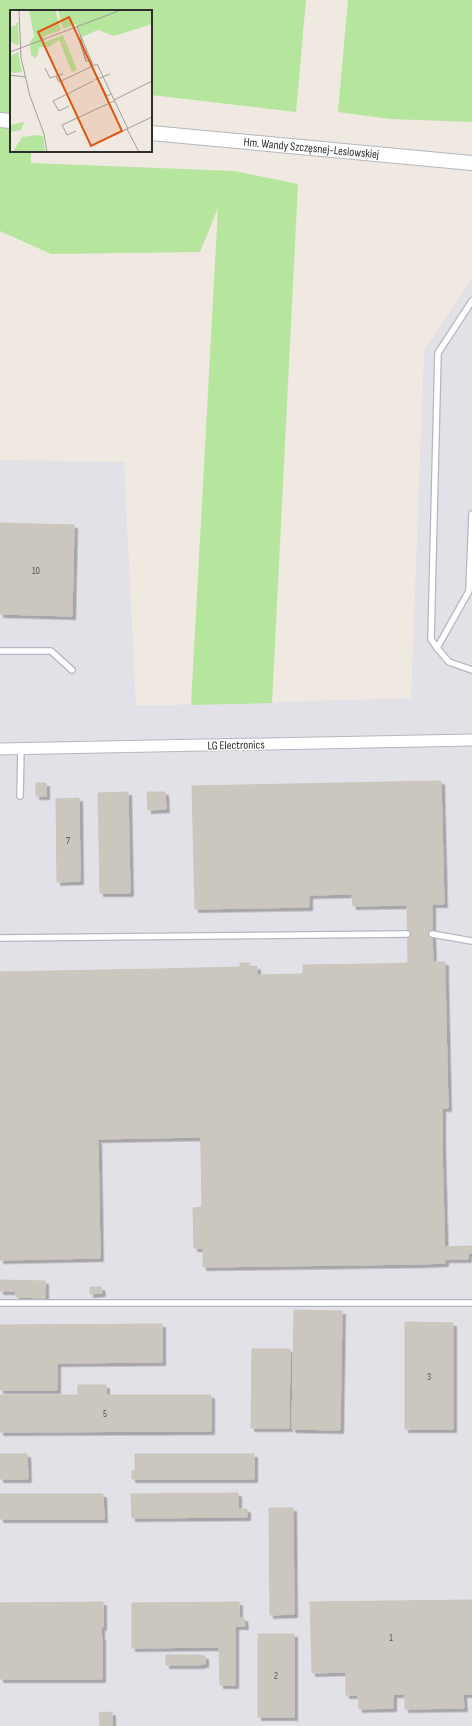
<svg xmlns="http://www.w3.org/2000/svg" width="472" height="1726" viewBox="0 0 472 1726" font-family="'Sofia Sans Condensed',sans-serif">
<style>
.industrial{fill:#e3e1e8}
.green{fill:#b6e59e}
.building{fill:#cbc7bf;stroke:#cbc5ba;filter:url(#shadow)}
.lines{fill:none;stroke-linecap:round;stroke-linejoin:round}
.service-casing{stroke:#b4b7c1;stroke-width:8}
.minor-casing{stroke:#b4b7c1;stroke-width:13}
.tertiary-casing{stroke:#b4b7c1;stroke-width:16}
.service{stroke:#fff;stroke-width:5.5}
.minor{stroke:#fff;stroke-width:11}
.tertiary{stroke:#fff;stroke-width:14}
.labels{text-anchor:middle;stroke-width:3;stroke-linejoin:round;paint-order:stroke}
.number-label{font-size:10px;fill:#555452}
.street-label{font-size:12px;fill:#2e2e2e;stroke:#fff}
.inset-road{fill:none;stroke:#a29e99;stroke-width:1}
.view{fill:#df570e;fill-opacity:0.15;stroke:#df570e;stroke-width:2}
.inset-edge{fill:none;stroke:#2e2e2e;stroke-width:2}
</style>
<defs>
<filter id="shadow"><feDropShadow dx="3.5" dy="3.5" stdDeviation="0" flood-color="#0004"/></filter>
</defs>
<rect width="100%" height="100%" fill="#efe9e1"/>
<path class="industrial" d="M 472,278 L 472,1726 L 0,1726 L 0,460 L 124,462 L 136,706 L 411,698 L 424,351 Z"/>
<g class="green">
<path d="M 0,0 L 306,0 L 296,112 L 151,95 L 151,11 L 11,11 L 11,151 L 31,151 L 31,163 L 234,171 L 298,184 L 272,703 L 191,705 L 218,208 L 200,252 L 51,254 L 0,231 Z"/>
<path d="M 348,0 L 472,0 L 472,122 L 390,119 L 338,112 Z"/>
</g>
<g class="building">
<path d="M 0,523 L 74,525 L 72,616 L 0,614 Z"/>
<path d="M 441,781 L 444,904 L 432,904 L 432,934 L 433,962 L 445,962 L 445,977 L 374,979 L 374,964 L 408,963 L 407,905 L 353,906 L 352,894 L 309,895 L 309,907 L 195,909 L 192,786 Z"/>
<rect x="36" y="783" width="10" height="13"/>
<path d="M 128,792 L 130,893 L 100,893 L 98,793 Z"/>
<path d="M 147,792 L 165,792 L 166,809 L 148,810 Z"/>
<path d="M 79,798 L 80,881 L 57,882 L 56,799 Z"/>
<path d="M 240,963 L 249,963 L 249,967 L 257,966 L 257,975 L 303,974 L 303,965 L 374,964 L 374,979 L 445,977 L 448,1108 L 442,1108 L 442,1146 L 201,1151 L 197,968 L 240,967 Z"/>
<path d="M 197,968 L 201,1137 L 97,1139 L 97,1141 L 0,1143 L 0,1095 L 161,1092 L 158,969 Z"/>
<path d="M 158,969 L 161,1092 L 0,1095 L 0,972 Z"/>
<path d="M 98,1141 L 100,1258 L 0,1260 L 0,1143 Z"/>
<path d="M 418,1146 L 442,1146 L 445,1263 L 421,1264 Z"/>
<path d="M 418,1146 L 421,1264 L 203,1267 L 203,1248 L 194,1248 L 193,1208 L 202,1207 L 201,1151 Z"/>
<path d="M 472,1246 L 472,1253 L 468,1253 L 468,1259 L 445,1259 L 445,1247 Z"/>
<path d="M 0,1280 L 45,1281 L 45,1298 L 16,1297 L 16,1291 L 0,1291 Z"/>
<path d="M 90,1287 L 101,1287 L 102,1293 L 90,1294 Z"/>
<path d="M 294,1310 L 342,1311 L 340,1430 L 292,1429 Z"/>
<path d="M 405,1322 L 453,1323 L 453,1429 L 405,1429 Z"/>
<path d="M 162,1324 L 162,1362 L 57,1363 L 57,1390 L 0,1390 L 0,1325 Z"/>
<path d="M 252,1349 L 290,1349 L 289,1428 L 251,1428 Z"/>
<path d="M 78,1385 L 106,1385 L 106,1395 L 211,1395 L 211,1431 L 0,1432 L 0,1395 L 78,1395 Z"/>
<path d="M 0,1454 L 27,1454 L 28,1479 L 0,1479 Z"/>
<path d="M 135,1454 L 254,1454 L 254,1479 L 132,1479 L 132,1471 L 135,1471 Z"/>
<path d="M 238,1493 L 238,1509 L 247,1509 L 247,1517 L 132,1518 L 131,1494 Z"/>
<path d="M 0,1494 L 103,1494 L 104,1519 L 0,1519 Z"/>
<path d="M 269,1508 L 293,1508 L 294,1614 L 270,1615 Z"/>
<path d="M 472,1600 L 472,1694 L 463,1694 L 464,1708 L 405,1709 L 405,1694 L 393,1694 L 393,1708 L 359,1709 L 358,1695 L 346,1695 L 346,1672 L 312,1673 L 310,1602 Z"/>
<path d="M 103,1602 L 103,1627 L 101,1627 L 101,1637 L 102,1636 L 102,1679 L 0,1679 L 0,1603 Z"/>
<path d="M 239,1602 L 239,1618 L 244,1618 L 245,1626 L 235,1626 L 235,1685 L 220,1685 L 219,1647 L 132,1648 L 132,1603 Z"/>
<rect x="258" y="1634" width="36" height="83"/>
<path d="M 166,1655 L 201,1655 L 201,1656 L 205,1656 L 205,1664 L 201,1664 L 201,1665 L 166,1665 Z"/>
<path d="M 112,1712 L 112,1726 L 100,1726 L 99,1713 Z"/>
</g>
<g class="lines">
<g class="service-casing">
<g id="service">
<path d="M 472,514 L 469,591 L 437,648 L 449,662 L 472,670"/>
<path d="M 437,648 L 431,639 L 438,353 L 472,301"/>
<path d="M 0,651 L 51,651 L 72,670"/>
<path d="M 20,796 L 21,749"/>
<path d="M 432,934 L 472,941"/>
<path d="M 0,938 L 407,934"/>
<path d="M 0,1303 L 472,1303"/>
</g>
</g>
<g class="minor-casing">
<path id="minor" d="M 0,749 L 472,740"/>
</g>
<g class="tertiary-casing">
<g id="tertiary">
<path d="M 0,120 L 11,121"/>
<path id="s1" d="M 151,133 L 472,163"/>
</g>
</g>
<use href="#service" class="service"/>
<use href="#minor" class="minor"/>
<use href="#tertiary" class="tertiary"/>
</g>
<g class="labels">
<g class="number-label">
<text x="36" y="574">10</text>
<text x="68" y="844">7</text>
<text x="429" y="1380">3</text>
<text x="105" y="1417">5</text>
<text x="391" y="1641">1</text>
<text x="276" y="1679">2</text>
</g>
<g class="street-label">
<text dy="4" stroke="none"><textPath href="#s1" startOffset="161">Hm. Wandy Szczęsnej-Lesiowskiej</textPath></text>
<text transform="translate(236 745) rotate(-1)" y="4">LG Electronics</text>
</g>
</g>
<g transform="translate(10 10)">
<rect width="142" height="142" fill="#efe9e1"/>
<path d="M 19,0 L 45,0 L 51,20 L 33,27 L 35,32 L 53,25 L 67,60 L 62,62 L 49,30 L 39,37 L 29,37 L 28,45 L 25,48 L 21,45 L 20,33 L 24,26 ZM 48,0 L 142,0 L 142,14 L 104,26 L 88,20 L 72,27 L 66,14 L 53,19 ZM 6,13 L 8,13 L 9,34 L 7,35 L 0,31 L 0,16 L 6,16 ZM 8,42 L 12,62 L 4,63 L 0,62 L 0,46 ZM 14,112 L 11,120 L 0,122 L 0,115 ZM 27,125 L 33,126 L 35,141 L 3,142 L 12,127 Z" fill="#b6e59e"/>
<path class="inset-road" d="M 9,0 L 11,48 L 20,86 L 34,124 L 37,142M 67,17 L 83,55M 70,24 L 76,51 L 81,51M 68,27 L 76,51M 0,42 L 111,0M 35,58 L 40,68 L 53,64M 0,65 L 15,67M 46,66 L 49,72 L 87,54 L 118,119M 88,69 L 97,86 L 101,84M 85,70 L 100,64M 104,90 L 142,71M 59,96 L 49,101 L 43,91 L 83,71M 117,119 L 129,142M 66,121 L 57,125 L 52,115 L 104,91M 104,125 L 142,107"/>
<path class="view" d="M 59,7 L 112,121 L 81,136 L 28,22 Z"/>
<rect width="142" height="142" class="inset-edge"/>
</g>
</svg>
